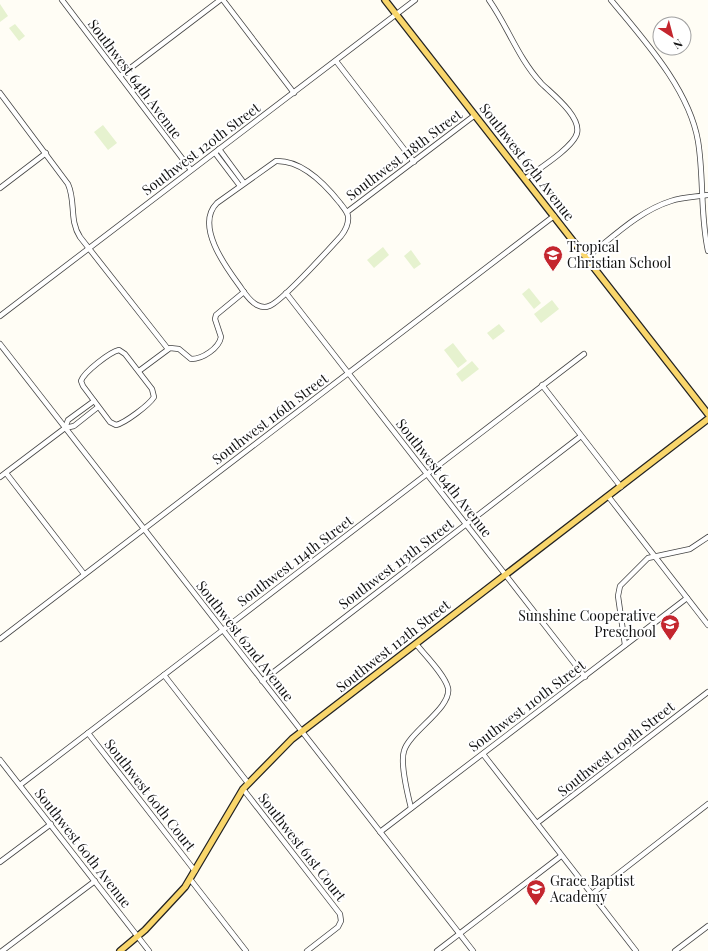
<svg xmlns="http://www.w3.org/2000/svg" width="708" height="951" viewBox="0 0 708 951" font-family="'Playfair Display',serif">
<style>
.pitch{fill:#e6f2cf}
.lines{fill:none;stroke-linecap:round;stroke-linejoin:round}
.minor-casing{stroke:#444;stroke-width:6}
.major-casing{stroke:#222;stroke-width:8}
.minor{stroke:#fff;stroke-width:4.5}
.major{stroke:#f9d66b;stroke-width:5.5}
.labels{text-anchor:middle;stroke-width:4;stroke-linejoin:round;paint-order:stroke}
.street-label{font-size:14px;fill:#111;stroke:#fff}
.poi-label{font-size:14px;fill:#111;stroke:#fff;text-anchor:start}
</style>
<rect width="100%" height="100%" fill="#fffdf5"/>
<g class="pitch">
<path d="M 0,4 L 8,16 L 0,22 Z"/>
<path d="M 15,24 L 25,36 L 19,41 L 9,28 Z"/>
<path d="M 103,125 L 117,143 L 108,150 L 94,132 Z"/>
<path d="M 383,247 L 389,255 L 374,268 L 367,260 Z"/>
<path d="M 411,250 L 421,264 L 414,269 L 404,256 Z"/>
<path d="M 529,288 L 541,303 L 534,309 L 522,294 Z"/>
<path d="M 552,300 L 559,309 L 541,323 L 534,314 Z"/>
<path d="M 499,324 L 505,331 L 493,340 L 487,333 Z"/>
<path d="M 453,343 L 467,361 L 458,368 L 444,350 Z"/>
<path d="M 472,361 L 479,369 L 462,382 L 456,374 Z"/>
</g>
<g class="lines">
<g class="minor-casing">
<g id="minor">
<path d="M 62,0 L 191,170"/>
<path d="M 223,0 L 294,93"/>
<path d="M 489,0 C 508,27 518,58 541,83 C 552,94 581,116 577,133 C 574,147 537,170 525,179"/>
<path d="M 611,0 C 644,40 689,89 698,141 C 704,177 700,215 708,251"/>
<path d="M 336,61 L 414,162"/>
<path d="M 120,76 L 220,0"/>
<path d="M 0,93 L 68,184 C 76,202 69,220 80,237 L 168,349"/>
<path d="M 219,149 L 244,183"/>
<path d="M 215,153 L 240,186"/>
<path d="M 276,161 C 302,160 325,184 340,203 C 343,207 347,211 348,216 C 349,224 345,231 341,236 C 329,249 281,303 269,306 C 265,308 261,307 257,305 C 249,301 244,292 239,285 C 225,266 195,225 217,203 Z"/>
<path d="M 0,188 L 46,153"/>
<path d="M 347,212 L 475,115"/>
<path d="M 586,258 C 613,237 639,211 671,201 C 683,197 696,197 708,195"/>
<path d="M 286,293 L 585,677"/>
<path d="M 0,316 L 415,0"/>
<path d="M 0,344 L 473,951"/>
<path d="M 119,350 L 125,354 L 152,389 L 154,397 C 149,405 125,423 116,425 L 110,422 L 83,386 L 81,381 C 84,372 110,352 119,350 Z"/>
<path d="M 139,371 L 170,348 L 179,349 L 191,359 C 203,359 219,348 221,337 L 215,319 L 216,315 L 244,292"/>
<path d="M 542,385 L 621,487"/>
<path d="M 65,428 L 68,420 L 94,401"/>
<path d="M 6,473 L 84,574"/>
<path d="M 0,477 L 65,428 L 74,426 L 98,407"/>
<path d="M 608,496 L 708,625"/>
<path d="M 0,639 L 554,216"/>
<path d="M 625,645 L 618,596 L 620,586 L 648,558 L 690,549 L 708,537"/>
<path d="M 164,675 L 248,783"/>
<path d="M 262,681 L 581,436"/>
<path d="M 88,733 L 195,871"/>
<path d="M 483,754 L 636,951"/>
<path d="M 0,760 L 149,951"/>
<path d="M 20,785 L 584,354"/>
<path d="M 243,789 L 340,914 L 341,921 L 338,927 L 307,951"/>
<path d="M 411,808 C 408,796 400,763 404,751 C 409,732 452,708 448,688 C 445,675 425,655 416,644"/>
<path d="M 537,823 L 708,692"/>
<path d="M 380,832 L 687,598"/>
<path d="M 0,862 L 51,824"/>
<path d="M 190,879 L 246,951"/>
<path d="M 592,894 L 708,804"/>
<path d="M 2,951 L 95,881"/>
<path d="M 437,951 L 561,856"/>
<path d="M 675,951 L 708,926"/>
</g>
</g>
<g class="major-casing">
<g id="major">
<path d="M 385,0 L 708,414"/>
<path d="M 120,951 L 145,930 L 185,887 L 243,789 L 292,739 L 708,419"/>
</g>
</g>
<use href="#minor" class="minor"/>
<use href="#major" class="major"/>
</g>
<defs>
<g id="school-pin" transform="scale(1)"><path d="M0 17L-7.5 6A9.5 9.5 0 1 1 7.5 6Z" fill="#c4262e" stroke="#fff"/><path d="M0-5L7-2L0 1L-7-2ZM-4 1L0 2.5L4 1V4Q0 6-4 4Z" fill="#fff"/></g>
</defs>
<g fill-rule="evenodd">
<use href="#school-pin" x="553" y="255"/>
<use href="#school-pin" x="670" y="624"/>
<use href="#school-pin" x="536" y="889"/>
</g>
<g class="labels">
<g class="street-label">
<text transform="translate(135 79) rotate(53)" y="5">Southwest 64th Avenue</text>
<text transform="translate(201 149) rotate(-37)" y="5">Southwest 120th Street</text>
<text transform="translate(404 155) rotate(-37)" y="5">Southwest 118th Street</text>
<text transform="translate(527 162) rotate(52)" y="5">Southwest 67th Avenue</text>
<text transform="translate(270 419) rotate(-37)" y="5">Southwest 116th Street</text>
<text transform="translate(444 478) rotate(52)" y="5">Southwest 64th Avenue</text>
<text transform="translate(295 561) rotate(-37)" y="5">Southwest 114th Street</text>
<text transform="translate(396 564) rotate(-37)" y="5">Southwest 113th Street</text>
<text transform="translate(245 641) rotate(52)" y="5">Southwest 62nd Avenue</text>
<text transform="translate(393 646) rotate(-38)" y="5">Southwest 112th Street</text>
<text transform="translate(527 706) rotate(-37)" y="5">Southwest 110th Street</text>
<text transform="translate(616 749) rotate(-38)" y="5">Southwest 109th Street</text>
<text transform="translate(150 795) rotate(52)" y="5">Southwest 60th Court</text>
<text transform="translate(302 847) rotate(52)" y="5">Southwest 61st Court</text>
<text transform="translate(83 848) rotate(52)" y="5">Southwest 60th Avenue</text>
</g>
<g class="poi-label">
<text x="567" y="252">Tropical<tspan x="567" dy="16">Christian School</tspan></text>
<text x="656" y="621" text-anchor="end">Sunshine Cooperative<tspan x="656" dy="16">Preschool</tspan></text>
<text x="550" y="886">Grace Baptist<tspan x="550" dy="16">Academy</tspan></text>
</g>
</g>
<g transform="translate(672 36) rotate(144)"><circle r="19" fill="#ffffff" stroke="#a0a0a0"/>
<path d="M0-3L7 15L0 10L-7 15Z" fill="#c4262e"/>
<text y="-6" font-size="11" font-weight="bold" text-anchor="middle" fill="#111111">N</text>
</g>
</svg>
